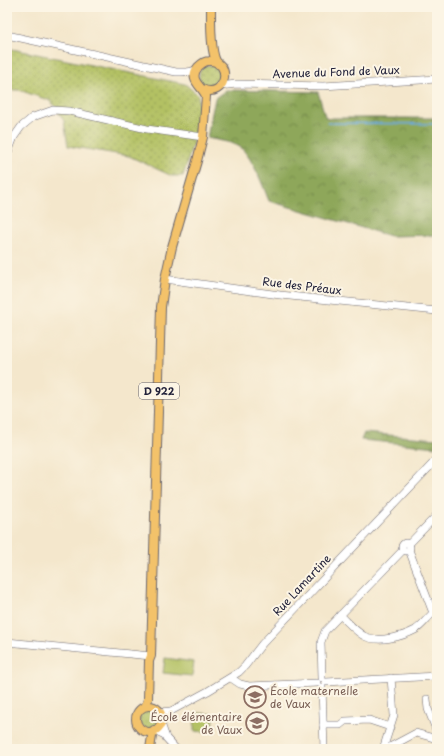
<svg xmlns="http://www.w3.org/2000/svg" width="444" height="756" viewBox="0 0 444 756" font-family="'Playpen Sans',sans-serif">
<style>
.grass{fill:url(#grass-dots);stroke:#6a7250}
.forest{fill:url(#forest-crowns);stroke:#58644a}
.garden{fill:#b3c164;stroke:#6a7250}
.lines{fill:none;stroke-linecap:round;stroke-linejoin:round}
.stream{stroke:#6babde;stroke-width:1.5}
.minor-casing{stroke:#6c676e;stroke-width:8}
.major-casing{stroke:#6c676e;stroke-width:10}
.minor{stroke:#fff;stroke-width:7}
.major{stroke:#f3c26a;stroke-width:8}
.labels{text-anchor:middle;stroke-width:4;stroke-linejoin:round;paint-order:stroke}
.shield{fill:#fcf5e5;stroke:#63616e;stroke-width:1}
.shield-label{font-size:10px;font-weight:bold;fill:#22223b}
.street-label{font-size:11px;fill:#22223b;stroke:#fcf5e5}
.education-label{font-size:11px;fill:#785e54;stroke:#fcf5e5;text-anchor:start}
</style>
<defs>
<pattern id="grass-dots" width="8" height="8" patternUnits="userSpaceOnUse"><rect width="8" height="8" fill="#b3c164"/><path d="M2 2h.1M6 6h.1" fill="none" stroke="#919c54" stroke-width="1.8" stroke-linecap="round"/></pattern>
<pattern id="forest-crowns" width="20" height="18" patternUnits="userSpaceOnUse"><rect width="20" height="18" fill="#8ea75a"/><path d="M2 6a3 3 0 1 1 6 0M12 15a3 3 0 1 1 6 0" fill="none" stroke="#74884c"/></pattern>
</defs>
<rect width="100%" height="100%" fill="#fcf5e5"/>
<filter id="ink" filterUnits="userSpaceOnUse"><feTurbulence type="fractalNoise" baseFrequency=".025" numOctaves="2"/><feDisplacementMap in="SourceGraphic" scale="8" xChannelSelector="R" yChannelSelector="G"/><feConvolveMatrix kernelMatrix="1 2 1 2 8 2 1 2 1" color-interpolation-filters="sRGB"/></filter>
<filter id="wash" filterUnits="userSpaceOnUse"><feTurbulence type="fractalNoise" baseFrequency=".012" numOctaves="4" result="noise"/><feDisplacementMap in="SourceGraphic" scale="16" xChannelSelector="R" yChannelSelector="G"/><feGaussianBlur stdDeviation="0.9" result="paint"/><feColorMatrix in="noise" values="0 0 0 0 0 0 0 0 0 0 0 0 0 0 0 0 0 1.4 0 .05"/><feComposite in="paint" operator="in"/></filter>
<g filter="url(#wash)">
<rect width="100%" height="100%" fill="#f4e7cc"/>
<g class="grass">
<path d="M 7,48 L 185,84 L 198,95 L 199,111 L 196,133 L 183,176 L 172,176 L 129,156 L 68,146 L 64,121 L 51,101 L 19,90 L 7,90 Z"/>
<circle cx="210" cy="76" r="11"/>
<circle cx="149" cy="719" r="10"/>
</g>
<g class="forest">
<path d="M 226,90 L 318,92 L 325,116 L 327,119 L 332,118 L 437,118 L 437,235 L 390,236 L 269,201 C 263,186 253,158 240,147 C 233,142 216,140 207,138 L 215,98 Z"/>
<path d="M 364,433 L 437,439 L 437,447 L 361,440 Z"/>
</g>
<g class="garden">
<path d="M 165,658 L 194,662 L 192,676 L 163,673 Z"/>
<path d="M 195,713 L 214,714 L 213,732 L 194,731 Z"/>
</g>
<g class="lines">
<path class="stream" d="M 327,123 L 437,124"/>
</g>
</g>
<g filter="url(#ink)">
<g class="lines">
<g class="minor-casing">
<g id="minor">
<path d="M 7,35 L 176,72 C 184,72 190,73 197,69"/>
<path d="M 220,86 L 236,84 L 323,86 L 437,79"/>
<path d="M 9,150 L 14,137 L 21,127 L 33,117 L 53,110 L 69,111 L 147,129 L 203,137"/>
<path d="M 165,279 L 280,295 L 437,311"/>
<circle cx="406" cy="547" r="4"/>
<path d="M 409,544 L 437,515"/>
<path d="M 340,615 C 348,622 355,631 364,636 C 378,643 402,637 415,630 C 422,626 427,618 433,613 L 409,550"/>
<path d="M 7,642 L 151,656"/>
<path d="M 231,678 L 240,684 L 249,686 L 317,683"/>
<path d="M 322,678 L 321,642 L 325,631 L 403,550"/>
<path d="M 326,682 L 437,676"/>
<path d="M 322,687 L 324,749"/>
<path d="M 427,699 L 428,709 L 437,732"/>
<path d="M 171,711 L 208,691 L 239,672 L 245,666 L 262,644 L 437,459"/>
<path d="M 160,712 L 171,711 L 162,720"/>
<path d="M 323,725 L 340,725 L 345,721 L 369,720 L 390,727"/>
<path d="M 154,730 L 165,735 L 161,723"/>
<path d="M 165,735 L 166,738 L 176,749"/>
<path d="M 383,749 L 394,715 L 391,678"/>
<path d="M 386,749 L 416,733 L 437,739"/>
</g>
</g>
<g class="major-casing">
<g id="major">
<path d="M 211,7 C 211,20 210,55 218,64"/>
<path d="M 146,706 L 148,699 L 149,661 L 151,656 L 161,307 L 165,279 L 172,247 L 197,161 L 203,137 L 206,96 C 202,86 188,80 198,67 C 201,64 205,61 209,61 C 233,60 227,100 202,89"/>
<circle cx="149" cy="719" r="13"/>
<path d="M 150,749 L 152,736 L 154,730"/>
</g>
</g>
<use href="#minor" class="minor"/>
<use href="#major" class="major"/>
</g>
</g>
<defs>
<g id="school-ring" transform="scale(1.15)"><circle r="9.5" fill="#fcf5e5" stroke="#8d6e63" stroke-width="1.5"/><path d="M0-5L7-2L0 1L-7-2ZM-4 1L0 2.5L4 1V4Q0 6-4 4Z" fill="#8d6e63"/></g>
</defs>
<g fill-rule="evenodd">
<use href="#school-ring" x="255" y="697"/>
<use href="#school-ring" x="257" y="723"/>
</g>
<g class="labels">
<rect class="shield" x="139" y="383" width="40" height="16" rx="3"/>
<g class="shield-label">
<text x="159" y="395">D 922</text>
</g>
<g class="street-label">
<text transform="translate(336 72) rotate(-2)" y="4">Avenue du Fond de Vaux</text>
<text transform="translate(302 286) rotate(7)" y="4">Rue des Préaux</text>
<text transform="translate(302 585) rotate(-47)" y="4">Rue Lamartine</text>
</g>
<g class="education-label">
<text x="270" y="695">École maternelle<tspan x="270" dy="13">de Vaux</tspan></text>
<text x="242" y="721" text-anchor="end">École élémentaire<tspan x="242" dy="13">de Vaux</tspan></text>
</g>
</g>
<rect width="444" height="756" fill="none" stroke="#fcf5e5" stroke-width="24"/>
</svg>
